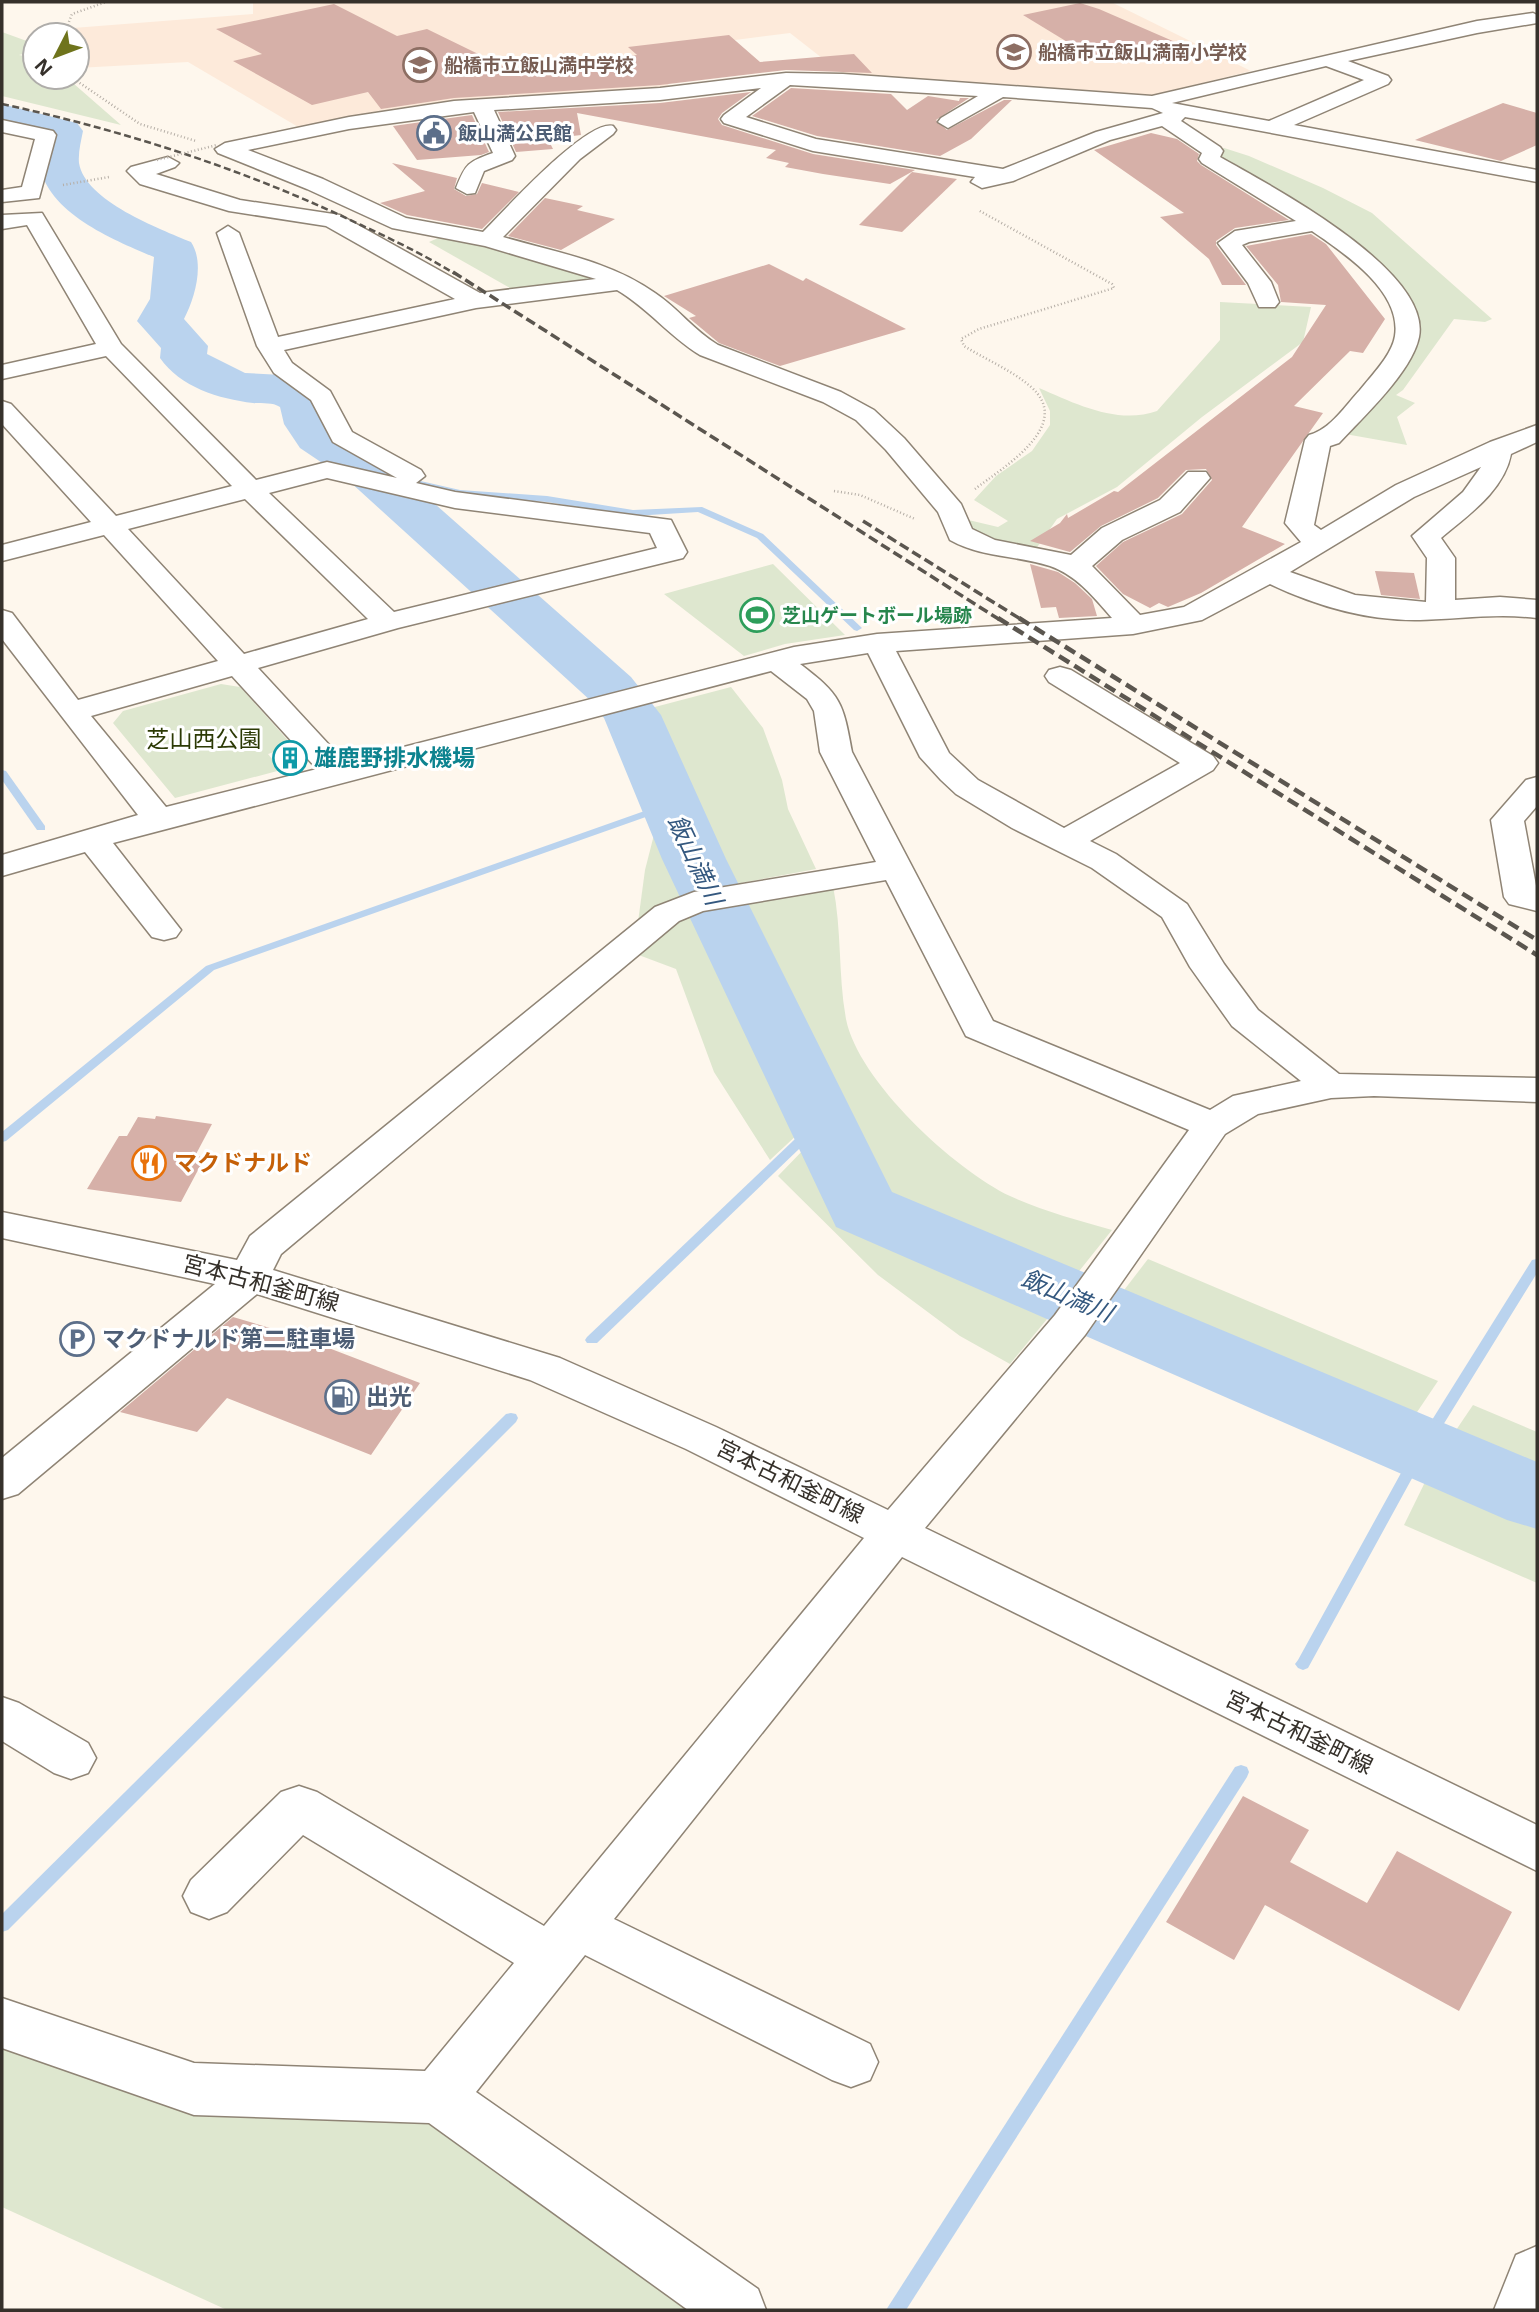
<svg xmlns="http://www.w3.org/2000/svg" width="1539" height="2312" viewBox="0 0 1539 2312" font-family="'Open Sans','Noto Sans JP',sans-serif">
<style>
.education{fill:#fdeada}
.green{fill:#dee7cf}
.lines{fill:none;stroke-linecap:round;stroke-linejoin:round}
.stream{fill:#bad3ee;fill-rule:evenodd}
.river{fill:#bad3ee;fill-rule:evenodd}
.building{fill:#d6b0a8}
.minor-casing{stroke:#8f8475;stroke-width:3}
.path{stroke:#b5aea6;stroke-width:2.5;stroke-dasharray:1 2.5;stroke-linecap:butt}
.minor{fill:#fff;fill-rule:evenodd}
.rail-far2{stroke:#5b564f;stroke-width:2.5;stroke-dasharray:7 3.5;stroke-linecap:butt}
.rail-far1{stroke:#5b564f;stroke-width:3.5;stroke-dasharray:10 4.5;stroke-linecap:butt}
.rail{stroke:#5b564f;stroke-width:4.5;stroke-dasharray:12 6;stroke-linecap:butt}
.path-bridge{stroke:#b5aea6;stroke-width:2.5;stroke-dasharray:1 2.5;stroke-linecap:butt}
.labels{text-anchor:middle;stroke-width:6;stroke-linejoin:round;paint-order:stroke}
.far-education-label{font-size:19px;font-weight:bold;fill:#785e54;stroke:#fff;text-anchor:start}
.far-service-label{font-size:19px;font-weight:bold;fill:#4e5e75;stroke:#fff;text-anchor:start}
.far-leisure-label{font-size:19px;font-weight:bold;fill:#27864d;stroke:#fff;text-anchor:start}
.park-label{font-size:23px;fill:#2c3a05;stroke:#fff}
.culture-label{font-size:23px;font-weight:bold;fill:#0d838f;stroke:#fff;text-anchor:start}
.food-label{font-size:23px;font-weight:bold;fill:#c56008;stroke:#fff;text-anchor:start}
.street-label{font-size:23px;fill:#36312b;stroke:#fff}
.service-label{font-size:23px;font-weight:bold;fill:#4e5e75;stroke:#fff;text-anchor:start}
.water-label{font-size:24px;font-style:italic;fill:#34587f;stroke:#fff}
</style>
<rect width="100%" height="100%" fill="#fef7ed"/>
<path class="education" d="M 253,2 L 1111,2 L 1251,71 L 1142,98 L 845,76 L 790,33 L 635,53 L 672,88 L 450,103 L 300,128 L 188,62 L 77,68 L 77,35 L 72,35 L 73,28 L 253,14 Z"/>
<g class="green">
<path d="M 2,32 L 35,44 L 35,51 L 19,55 L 35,58 L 35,77 L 66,77 L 121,125 L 2,96 Z"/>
<path d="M 1224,148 L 1249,156 L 1323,188 L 1372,213 L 1492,319 L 1485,322 L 1454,319 L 1403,390 L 1396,395 L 1415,403 L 1397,417 L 1407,445 L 1345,434 L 1413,316 L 1409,299 L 1392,276 L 1218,158 L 1216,151 Z"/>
<path d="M 445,235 L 608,279 L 517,292 L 429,242 Z"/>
<path d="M 1220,302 L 1311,307 L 1303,342 L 1202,417 L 1117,487 L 1057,519 L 1033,553 L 986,542 L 960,518 L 998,527 L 1008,521 L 974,500 L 996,476 L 1032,451 L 1050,425 L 1050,411 L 1039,388 C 1076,404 1118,425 1157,411 L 1220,340 Z"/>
<path d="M 773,564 L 845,635 L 785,644 L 744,656 L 664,594 Z"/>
<path d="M 221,684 L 240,687 L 293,746 L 268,754 L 281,770 L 175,798 L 113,723 L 123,711 Z"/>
<path d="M 731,687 L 763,728 L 782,780 L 788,809 L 816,869 L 730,885 L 651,708 Z"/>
<path d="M 657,823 L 687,893 L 638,922 L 645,870 Z"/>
<path d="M 833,886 C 842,930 838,975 846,1019 C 858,1081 955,1170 1010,1196 C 1043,1211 1077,1220 1112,1230 L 1072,1280 L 883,1200 L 736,903 Z"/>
<path d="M 696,908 L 800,1132 L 770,1160 L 714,1072 L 676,969 L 636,954 L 669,921 Z"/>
<path d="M 807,1146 L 845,1218 L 1052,1313 L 1010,1364 L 960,1336 L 878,1275 L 778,1176 Z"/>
<path d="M 1148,1259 L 1438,1381 L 1409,1424 L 1118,1298 Z"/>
<path d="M 1473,1405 L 1537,1432 L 1537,1477 L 1450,1439 Z"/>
<path d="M 1428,1476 L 1537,1522 L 1537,1583 L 1404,1525 Z"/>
<path d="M 2,2039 L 187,2105 L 420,2118 L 697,2310 L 227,2310 L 2,2207 Z"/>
</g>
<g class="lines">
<g class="stream">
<path d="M 403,477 L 460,490 L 547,496 L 633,510 L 702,507 L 763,534 L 862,628 L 857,631 L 854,630 L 757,538 L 698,512 L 633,516 L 547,502 L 460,496 L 400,482 L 400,478 Z"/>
<path d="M 2,770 L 6,771 L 45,826 L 45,830 L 37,830 L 2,780 Z"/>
<path d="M 670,802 L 674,803 L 674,807 L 214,970 L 6,1141 L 2,1142 L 2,1132 L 206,966 Z"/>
<path d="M 819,1119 L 823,1120 L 825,1123 L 823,1126 L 597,1343 L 587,1343 L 585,1340 L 587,1337 L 815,1120 Z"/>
<path d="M 1537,1259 L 1537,1273 L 1427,1451 L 1308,1668 L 1303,1670 L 1298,1668 L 1295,1664 L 1298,1660 L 1417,1444 L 1532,1260 Z"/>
<path d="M 511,1413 L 516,1414 L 518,1418 L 516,1422 L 8,1930 L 2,1932 L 2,1914 L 506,1414 Z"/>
<path d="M 1241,1765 L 1247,1767 L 1249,1772 L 1247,1777 L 906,2310 L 886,2310 L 1235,1767 Z"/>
</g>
<path class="river" d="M 2,104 L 77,123 L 83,131 C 81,141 78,153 79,163 C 85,201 160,229 191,242 C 205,263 195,298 184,319 L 208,346 L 207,354 L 245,373 L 282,375 L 305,381 L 321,392 L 328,402 L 335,427 L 384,459 L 631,677 L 661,715 L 726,859 L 892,1192 L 1537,1462 L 1537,1529 L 1507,1520 L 836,1227 L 662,859 L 604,718 L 591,701 L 349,481 L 300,448 L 284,424 L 280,407 C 272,402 263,404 253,403 C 219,399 180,387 160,358 L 161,348 L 137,321 L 150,299 L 154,257 C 114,240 48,214 39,164 C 38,156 41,146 43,138 L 2,127 Z"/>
</g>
<g class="building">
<path d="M 1080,3 L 1099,9 L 1182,45 L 1092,57 L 1023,15 Z"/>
<path d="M 334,4 L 397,36 L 427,29 L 511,70 L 637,55 L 628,47 L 729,35 L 760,62 L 854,54 L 872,73 L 786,70 L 660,85 L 454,98 L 381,109 L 368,92 L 312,105 L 233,61 L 262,54 L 216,29 Z"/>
<path d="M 791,88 L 891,94 L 907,110 L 928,96 L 959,101 L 960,98 L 969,98 L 936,120 L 947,130 L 1004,100 L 1012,100 L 971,139 L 940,156 L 817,136 L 752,116 Z"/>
<path d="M 751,92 L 722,113 L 718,119 L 722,125 L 813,154 L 915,170 L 890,184 L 823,174 L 785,167 L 789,163 L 766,158 L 776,150 L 577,113 L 581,135 L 548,139 L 553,149 L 516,152 L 498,112 L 660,103 Z"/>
<path d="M 1503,103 L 1537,113 L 1537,145 L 1501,161 L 1415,140 Z"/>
<path d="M 472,115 L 489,152 L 481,155 L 417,160 L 393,126 Z"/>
<path d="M 1151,133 L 1177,139 L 1199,154 L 1197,161 L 1201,165 L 1289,220 L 1235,228 L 1216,241 L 1216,245 L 1246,285 L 1222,285 L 1209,259 L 1160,217 L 1184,213 L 1094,150 Z"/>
<path d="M 392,163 L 457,178 L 454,189 L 466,196 L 477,194 L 482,183 L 519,192 L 482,229 L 407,215 L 380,203 L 425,191 Z"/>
<path d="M 912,172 L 957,179 L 902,232 L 859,225 Z"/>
<path d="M 545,198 L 583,206 L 577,210 L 615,219 L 561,250 L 508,236 Z"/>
<path d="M 1311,234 L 1326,244 L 1385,319 L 1363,353 L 1350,351 L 1294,406 L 1323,413 L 1242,527 L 1285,544 L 1201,593 L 1168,607 L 1159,603 L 1150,608 L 1123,594 L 1096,566 L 1123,542 L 1182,514 L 1212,480 L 1206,469 L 1186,470 L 1158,498 L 1101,526 L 1070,552 L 1030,541 L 1060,523 L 1067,514 L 1068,518 L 1114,491 L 1118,492 L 1292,357 L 1326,305 L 1281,302 L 1278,285 L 1246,246 Z"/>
<path d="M 769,264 L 803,281 L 806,278 L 906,329 L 780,366 L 719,343 L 689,318 L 696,316 L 664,296 Z"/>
<path d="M 1030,564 L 1058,572 L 1075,583 L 1092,599 L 1097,616 L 1059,618 L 1056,607 L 1041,608 Z"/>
<path d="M 1375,571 L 1414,573 L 1420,599 L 1381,595 Z"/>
<path d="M 156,1116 L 212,1124 L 195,1156 L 205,1157 L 181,1202 L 87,1189 L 119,1136 L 127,1136 L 138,1117 L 155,1119 Z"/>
<path d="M 233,1317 L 300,1337 L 420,1383 L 371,1455 L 227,1398 L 197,1432 L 120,1412 Z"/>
<path d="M 1243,1796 L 1309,1830 L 1290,1862 L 1367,1903 L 1397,1851 L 1512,1912 L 1459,2011 L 1265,1905 L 1234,1960 L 1166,1922 Z"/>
</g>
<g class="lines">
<g class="minor-casing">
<g id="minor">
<path d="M 1533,13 L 1537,15 L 1537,23 L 1477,33 L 1348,61 L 1388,76 L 1391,80 L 1388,84 L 1294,125 L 1537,170 L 1537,182 L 1185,117 L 1181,121 L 1220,147 L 1223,151 L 1220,157 C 1269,185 1432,270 1419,337 C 1412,372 1363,417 1339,443 L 1330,446 L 1314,525 L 1321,530 L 1396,485 L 1490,442 L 1537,425 L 1537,442 L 1511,454 C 1504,491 1468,515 1441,538 L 1455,558 L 1455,600 L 1500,597 L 1537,600 L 1537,618 C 1497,613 1460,619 1420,620 C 1369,621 1316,606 1270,584 L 1202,620 L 1133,634 L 896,651 L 949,753 L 978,780 L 1064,828 L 1180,763 L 1049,682 L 1045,676 L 1049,670 L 1060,667 L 1071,670 L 1213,756 L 1218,763 L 1213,770 L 1090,841 L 1116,854 L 1187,904 L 1224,964 L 1258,1010 L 1339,1074 L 1537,1078 L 1537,1102 L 1374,1096 L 1331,1098 L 1258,1114 L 1225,1134 L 1085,1335 L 925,1528 L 1537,1825 L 1537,1871 L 902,1557 L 614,1919 L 870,2044 L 878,2062 L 870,2080 L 851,2087 L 832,2080 L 585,1955 L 476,2092 L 758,2289 L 766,2310 L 688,2310 L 429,2123 L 194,2115 L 2,2048 L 2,1998 L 194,2063 L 425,2071 L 514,1963 L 303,1835 L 227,1912 L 209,1919 L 191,1912 L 183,1896 L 191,1880 L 281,1792 L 299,1786 L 317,1792 L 544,1926 L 864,1538 L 686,1449 L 530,1380 L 257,1294 L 18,1494 L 2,1499 L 2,1458 L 215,1284 L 2,1238 L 2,1212 L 237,1260 L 250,1236 L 655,907 L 694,892 L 876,862 L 820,752 L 814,711 L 807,699 L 771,671 L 113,843 L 181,930 L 176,937 L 164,940 L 152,937 L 85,852 L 2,876 L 2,855 L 138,815 L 2,639 L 2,610 L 12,613 L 78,700 L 218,661 L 104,535 L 2,561 L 2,545 L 91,522 L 2,424 L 2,401 L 11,404 L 116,516 L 232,486 L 106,356 L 2,379 L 2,365 L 96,344 L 27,225 L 2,229 L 2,215 L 42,213 L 121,344 L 256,480 L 327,462 L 397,478 L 333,442 L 311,400 L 274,373 L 257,346 L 217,233 L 228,226 L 239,233 L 278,337 L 455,299 L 326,226 L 229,211 L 140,184 L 127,171 L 131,167 L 168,157 L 179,163 L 175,167 L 156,174 L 240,200 L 340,215 L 480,293 L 596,279 L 485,246 L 392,228 L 307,189 L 218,153 L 215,149 L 225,143 L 349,117 L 454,101 L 660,88 L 786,73 L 843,74 L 1152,96 L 1477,21 ZM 1326,66 L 1364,80 L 1269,121 L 1172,103 ZM 790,85 L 978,96 L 941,118 L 938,122 L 948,128 L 1003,97 L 1152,108 L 1163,113 L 1096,132 L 1003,169 L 816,139 L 746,117 ZM 761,88 L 724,115 L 721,119 L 724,123 L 813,151 L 975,177 L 971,182 L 982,188 L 1013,181 L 1110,140 L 1162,126 L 1202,153 L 1199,159 L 1202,163 L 1296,221 L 1235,231 L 1218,243 L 1248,283 L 1259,307 L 1275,307 L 1279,302 L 1271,282 L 1242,245 L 1249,242 L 1312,231 C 1344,253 1402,291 1395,336 C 1392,355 1372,375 1360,390 C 1345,406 1331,429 1309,435 L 1305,440 L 1285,523 L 1301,542 L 1184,607 L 1140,615 L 1092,566 L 1122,540 L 1180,512 L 1210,478 L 1206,472 L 1188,472 L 1160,500 L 1102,528 L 1071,555 L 995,540 L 972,529 L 961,504 L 904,438 L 874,410 L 841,392 L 718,345 C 694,331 678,308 655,293 C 610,261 555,252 503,237 L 580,159 L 613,134 L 616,130 L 613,126 C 587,119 504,211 483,232 L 406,218 L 323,179 L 248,150 L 349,129 L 474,112 L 493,153 C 468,162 466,163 456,188 L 467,194 L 475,193 L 484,171 L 512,160 L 515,156 L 494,110 L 660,100 ZM 617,290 C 648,308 670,337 700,355 L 823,402 L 856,420 L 886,450 L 938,512 L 950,540 C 982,558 1016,555 1050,566 C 1076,575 1094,597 1112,618 L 877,634 L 794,647 L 345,762 L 258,668 L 398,628 L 683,558 L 687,552 L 671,520 L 455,492 L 416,483 L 425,476 L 421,470 L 352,432 L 330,391 L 292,363 L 284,350 L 476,308 ZM 1481,467 L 1463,492 L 1412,536 L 1427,558 L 1426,602 L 1355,595 L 1290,572 L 1414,497 ZM 327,478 L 455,508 L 650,533 L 657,548 L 394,612 L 269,493 ZM 245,499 L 368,619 L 244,654 L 128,529 ZM 868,653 L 920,757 L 941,780 L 956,794 L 1012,828 L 1092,868 L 1162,917 L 1190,967 L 1232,1026 L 1301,1081 L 1233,1096 L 1210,1110 L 993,1021 L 852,752 C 843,702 841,695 800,664 ZM 232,676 L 317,769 L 166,807 L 91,716 ZM 886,880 L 966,1036 L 1189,1130 L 1055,1315 L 888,1510 L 716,1427 L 560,1358 L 273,1270 L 281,1254 L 679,921 L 703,911 Z"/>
<path d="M 2,120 L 53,131 L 56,135 L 39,198 L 2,202 L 2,190 L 22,187 L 35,139 L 2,132 Z"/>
<path d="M 1537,777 L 1537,806 L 1524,821 L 1537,891 L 1537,911 L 1509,904 L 1504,897 L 1491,820 L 1526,780 Z"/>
<path d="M 2,1697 L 19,1703 L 88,1743 L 96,1758 L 88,1773 L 71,1779 L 54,1773 L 2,1741 Z"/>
<path d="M 1537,2246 L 1537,2310 L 1494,2310 L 1516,2255 Z"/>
</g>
</g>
<g class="path">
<path d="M 64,35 L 72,14 L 106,2"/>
<path d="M 71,77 L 140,124 L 196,141"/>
<path d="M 63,185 L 109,177"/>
<path d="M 975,489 C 1002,468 1076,425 1030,386 C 1011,370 985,359 964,346 L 961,339 L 979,329 L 1114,288 L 1112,284 L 978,210"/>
<path d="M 834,491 L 860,495 L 915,519"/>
</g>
<use href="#minor" class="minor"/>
<path class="rail-far2" d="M 2,104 C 126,131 246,170 361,225 C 393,240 425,255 455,274"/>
<g class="rail-far1">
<path d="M 453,272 L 1000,620"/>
<path d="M 863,521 L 1022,620"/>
</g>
<g class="rail">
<path d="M 998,618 L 1537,955"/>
<path d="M 1019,618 L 1537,940"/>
</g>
<path class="path-bridge" d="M 157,160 L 217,145"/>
</g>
<defs>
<g id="school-ring" transform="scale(1.75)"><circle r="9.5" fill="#fff" stroke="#8d6e63" stroke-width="1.5"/><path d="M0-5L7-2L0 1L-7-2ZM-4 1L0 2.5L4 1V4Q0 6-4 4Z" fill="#8d6e63"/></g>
<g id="civic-ring" transform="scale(1.75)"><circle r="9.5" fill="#fff" stroke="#5c6f8a" stroke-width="1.5"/><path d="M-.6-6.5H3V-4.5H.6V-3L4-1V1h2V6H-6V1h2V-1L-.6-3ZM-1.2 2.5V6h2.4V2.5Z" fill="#5c6f8a"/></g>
<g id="stadium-ring" transform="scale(1.75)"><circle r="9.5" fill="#fff" stroke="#2e9e5b" stroke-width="1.5"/><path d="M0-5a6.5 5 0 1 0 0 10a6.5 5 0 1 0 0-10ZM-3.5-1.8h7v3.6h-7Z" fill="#2e9e5b"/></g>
<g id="building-ring" transform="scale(1.75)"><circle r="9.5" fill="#fff" stroke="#0f9aa8" stroke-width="1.5"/><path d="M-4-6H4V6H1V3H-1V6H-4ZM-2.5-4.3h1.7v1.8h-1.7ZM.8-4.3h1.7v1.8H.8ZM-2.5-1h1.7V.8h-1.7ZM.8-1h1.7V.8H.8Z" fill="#0f9aa8"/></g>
<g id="restaurant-ring" transform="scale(1.75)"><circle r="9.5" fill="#fff" stroke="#e8710a" stroke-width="1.5"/><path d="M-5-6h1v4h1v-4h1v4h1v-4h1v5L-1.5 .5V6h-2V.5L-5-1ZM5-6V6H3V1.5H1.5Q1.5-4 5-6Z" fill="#e8710a"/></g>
<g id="parking-ring" transform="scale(1.75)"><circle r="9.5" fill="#fff" stroke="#5c6f8a" stroke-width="1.5"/><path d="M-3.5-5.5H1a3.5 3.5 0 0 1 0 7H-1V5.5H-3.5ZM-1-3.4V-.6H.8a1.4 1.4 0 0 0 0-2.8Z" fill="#5c6f8a"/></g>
<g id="fuel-ring" transform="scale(1.75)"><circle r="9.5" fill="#fff" stroke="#5c6f8a" stroke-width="1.5"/><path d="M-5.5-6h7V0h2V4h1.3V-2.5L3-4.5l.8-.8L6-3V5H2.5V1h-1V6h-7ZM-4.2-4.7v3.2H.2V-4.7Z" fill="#5c6f8a"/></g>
</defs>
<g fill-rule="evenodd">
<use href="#school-ring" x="1014" y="52"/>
<use href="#school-ring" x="420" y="65"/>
<use href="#civic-ring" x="434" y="133"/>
<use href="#stadium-ring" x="757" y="615"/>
<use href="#building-ring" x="290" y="758"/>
<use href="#restaurant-ring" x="149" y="1163"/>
<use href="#parking-ring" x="77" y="1339"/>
<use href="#fuel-ring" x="342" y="1397"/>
</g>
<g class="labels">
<g class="far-education-label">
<text x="1038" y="59">船橋市立飯山満南小学校</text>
<text x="444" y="72">船橋市立飯山満中学校</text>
</g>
<g class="far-service-label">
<text x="458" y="140">飯山満公民館</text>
</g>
<g class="far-leisure-label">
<text x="782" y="622">芝山ゲートボール場跡</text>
</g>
<g class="park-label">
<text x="204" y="747">芝山西公園</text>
</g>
<g class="culture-label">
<text x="314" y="766">雄鹿野排水機場</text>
</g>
<g class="food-label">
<text x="174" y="1171">マクドナルド</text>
</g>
<g class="street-label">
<text transform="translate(261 1283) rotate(15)" y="8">宮本古和釜町線</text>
<text transform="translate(790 1481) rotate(26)" y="8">宮本古和釜町線</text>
<text transform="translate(1299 1732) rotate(26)" y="8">宮本古和釜町線</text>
</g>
<g class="service-label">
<text x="102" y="1347">マクドナルド第二駐車場</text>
<text x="366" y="1405">出光</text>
</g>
<g class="water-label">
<text transform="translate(695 860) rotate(65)" y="8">飯山満川</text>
<text transform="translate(1067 1296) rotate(23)" y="8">飯山満川</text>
</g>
</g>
<rect width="1539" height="2312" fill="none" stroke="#36312b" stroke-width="7"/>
<g transform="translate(56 56) rotate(228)"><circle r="33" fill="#ffffff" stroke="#afadaa" stroke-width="2"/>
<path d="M0-5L12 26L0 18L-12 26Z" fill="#6f741c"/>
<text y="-10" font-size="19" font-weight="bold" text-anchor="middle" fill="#36312b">N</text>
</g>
</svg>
